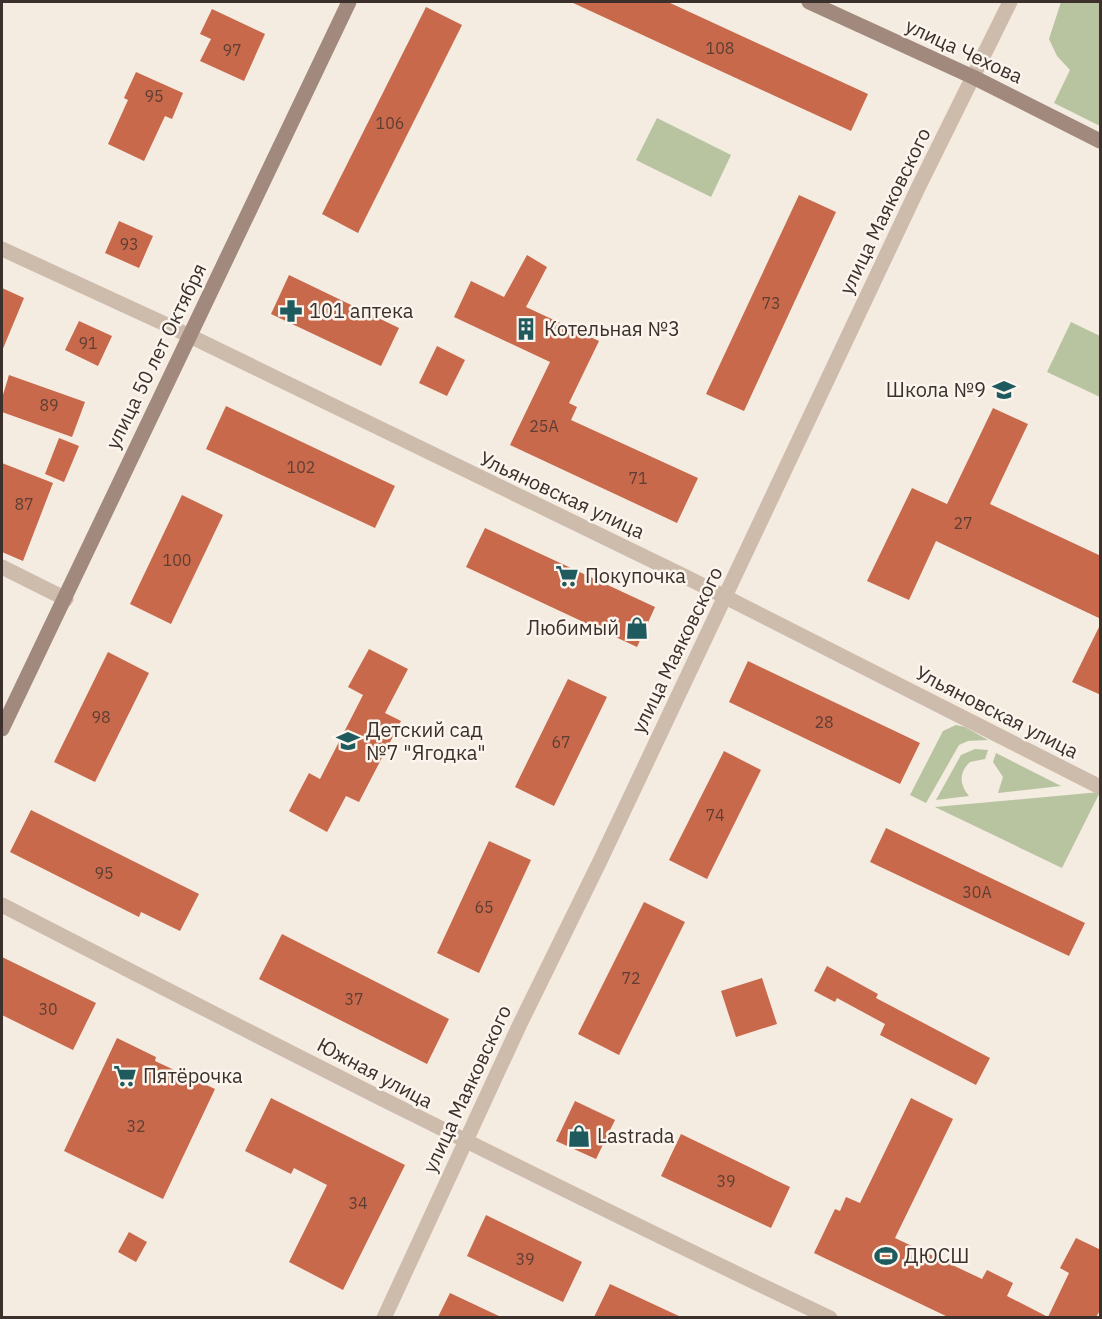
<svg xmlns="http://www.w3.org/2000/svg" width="1102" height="1319" viewBox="0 0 1102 1319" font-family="'IBM Plex Sans',sans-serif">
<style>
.green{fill:#b8c4a0}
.building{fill:#c8694b}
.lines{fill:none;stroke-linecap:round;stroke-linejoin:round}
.street{stroke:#cdbbac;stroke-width:15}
.secondary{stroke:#a18a7d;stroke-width:15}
.labels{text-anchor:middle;stroke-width:5;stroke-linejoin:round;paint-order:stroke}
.number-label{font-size:16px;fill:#5e3e33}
.street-label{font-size:20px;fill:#3b302b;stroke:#fbf5ee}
.poi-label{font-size:20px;fill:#3b302b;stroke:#fbf5ee;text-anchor:start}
</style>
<rect width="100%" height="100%" fill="#f4ebe1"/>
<g class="green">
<path d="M 1061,2 L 1100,2 L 1100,126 L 1054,103 L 1070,70 L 1057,56 L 1049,39 Z"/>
<path d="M 657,118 L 731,155 L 711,197 L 636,160 Z"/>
<path d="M 1071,322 L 1100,336 L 1100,397 L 1047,372 Z"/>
<path d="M 956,725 L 965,727 L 988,740 L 968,741 L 959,745 L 926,803 L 910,795 L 943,731 Z"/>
<path d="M 975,749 L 988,750 L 985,759 L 970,762 C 959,772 959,785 969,796 L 936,800 L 961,755 Z"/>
<path d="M 996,753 L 1061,786 L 998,793 L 1003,777 L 993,762 Z"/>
<path d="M 1100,792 L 1062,868 L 935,807 Z"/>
</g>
<g class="building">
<path d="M 571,2 L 668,2 L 868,94 L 851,131 Z"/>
<path d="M 426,7 L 462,25 L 358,233 L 322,214 Z"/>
<path d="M 212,9 L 265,34 L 244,81 L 200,61 L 211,39 L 200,34 Z"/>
<path d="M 136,72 L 183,93 L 172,119 L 165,116 L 144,161 L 108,144 L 128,100 L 124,98 Z"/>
<path d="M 799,195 L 836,212 L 744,411 L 706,394 Z"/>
<path d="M 119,221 L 153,236 L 139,268 L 105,253 Z"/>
<path d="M 527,255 L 547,267 L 526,307 L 599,341 L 569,403 L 577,407 L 571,420 L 698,478 L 677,523 L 510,445 L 550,362 L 454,317 L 471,281 L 504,297 Z"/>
<path d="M 289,275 L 399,328 L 381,366 L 271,314 Z"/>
<path d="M 2,288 L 24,298 L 2,351 Z"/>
<path d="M 79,321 L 112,336 L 98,366 L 65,350 Z"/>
<path d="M 437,346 L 465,360 L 447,396 L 419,383 Z"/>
<path d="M 9,375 L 85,402 L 72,437 L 2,412 L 2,398 Z"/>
<path d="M 226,406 L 395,486 L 375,528 L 206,449 Z"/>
<path d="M 993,408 L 1028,424 L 990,504 L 1101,556 L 1101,619 L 936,541 L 909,600 L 867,581 L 912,488 L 947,504 Z"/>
<path d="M 59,438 L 79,446 L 64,482 L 45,474 Z"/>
<path d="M 2,463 L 53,483 L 23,561 L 2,552 Z"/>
<path d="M 182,495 L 223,515 L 171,624 L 130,604 Z"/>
<path d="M 485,528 L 655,607 L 637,647 L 466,567 Z"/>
<path d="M 1101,623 L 1101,695 L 1072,682 Z"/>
<path d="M 369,649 L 408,669 L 385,713 L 401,721 L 359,802 L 346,796 L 327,832 L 289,811 L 309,773 L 320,779 L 363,695 L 348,687 Z"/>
<path d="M 108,652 L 149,673 L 95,782 L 54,762 Z"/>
<path d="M 748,661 L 920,743 L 900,784 L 729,702 Z"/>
<path d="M 568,679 L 607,697 L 554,806 L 515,787 Z"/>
<path d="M 724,751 L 761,770 L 707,879 L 669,860 Z"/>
<path d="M 31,810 L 199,894 L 180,931 L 141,912 L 139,917 L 10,852 Z"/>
<path d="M 886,828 L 1085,923 L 1069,956 L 870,862 Z"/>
<path d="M 489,841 L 531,860 L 479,973 L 437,953 Z"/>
<path d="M 644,902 L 685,922 L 619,1055 L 578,1034 Z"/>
<path d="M 282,934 L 449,1019 L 427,1064 L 259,979 Z"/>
<path d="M 2,957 L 96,1003 L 73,1050 L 2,1015 Z"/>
<path d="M 827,966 L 878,994 L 876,998 L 990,1058 L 976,1085 L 880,1035 L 885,1024 L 837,998 L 835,1002 L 814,991 Z"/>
<path d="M 762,978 L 777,1024 L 736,1037 L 721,991 Z"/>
<path d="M 117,1038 L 156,1057 L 155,1061 L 215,1089 L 163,1199 L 64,1151 Z"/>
<path d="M 271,1098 L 405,1165 L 343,1290 L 289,1262 L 327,1185 L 294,1168 L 291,1174 L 245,1151 Z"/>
<path d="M 911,1098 L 953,1119 L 895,1238 L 982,1279 L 987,1270 L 1013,1283 L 1007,1296 L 1048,1317 L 1069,1273 L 1060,1268 L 1076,1238 L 1101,1250 L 1101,1309 L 1096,1317 L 948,1317 L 814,1253 L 835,1209 L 840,1211 L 846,1197 L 860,1203 Z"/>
<path d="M 575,1101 L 615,1120 L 596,1159 L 556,1141 Z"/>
<path d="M 681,1134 L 790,1187 L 771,1228 L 661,1176 Z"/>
<path d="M 486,1215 L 582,1262 L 563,1302 L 467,1256 Z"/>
<path d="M 129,1232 L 147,1242 L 136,1262 L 118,1252 Z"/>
<path d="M 610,1284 L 681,1317 L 594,1317 Z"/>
<path d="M 450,1293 L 501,1317 L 438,1317 Z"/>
</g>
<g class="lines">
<g class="street">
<path d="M 2,249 L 165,324 L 684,576 L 1100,787"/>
<path d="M 2,567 L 66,599"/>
<path d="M 2,905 C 276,1046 551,1186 830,1318"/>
<path d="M 384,1318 L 519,1026 L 600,861 L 918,188 L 1010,2"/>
</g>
<g class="secondary">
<path d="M 809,2 L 973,77 L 1100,141"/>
<path d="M 2,729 L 349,2"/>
</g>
</g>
<defs>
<g id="pharmacy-bare" transform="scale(1.8)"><path d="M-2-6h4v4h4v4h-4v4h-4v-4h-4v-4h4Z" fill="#1f5a5e" stroke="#fbf5ee" stroke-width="2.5" paint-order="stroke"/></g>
<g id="building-bare" transform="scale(1.8)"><path d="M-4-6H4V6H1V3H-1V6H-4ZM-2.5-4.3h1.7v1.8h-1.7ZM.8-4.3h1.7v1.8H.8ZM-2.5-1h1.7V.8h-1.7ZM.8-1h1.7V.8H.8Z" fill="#1f5a5e" stroke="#fbf5ee" stroke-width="2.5" paint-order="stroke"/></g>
<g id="school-bare" transform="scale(1.8)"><path d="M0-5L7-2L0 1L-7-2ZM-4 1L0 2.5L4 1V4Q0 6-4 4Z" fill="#1f5a5e" stroke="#fbf5ee" stroke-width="2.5" paint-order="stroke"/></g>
<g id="supermarket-bare" transform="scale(1.8)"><path d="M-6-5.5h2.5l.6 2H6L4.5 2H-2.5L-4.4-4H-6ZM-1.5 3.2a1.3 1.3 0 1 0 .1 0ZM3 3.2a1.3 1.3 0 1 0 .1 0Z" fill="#1f5a5e" stroke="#fbf5ee" stroke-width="2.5" paint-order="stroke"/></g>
<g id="shop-bare" transform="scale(1.8)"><path d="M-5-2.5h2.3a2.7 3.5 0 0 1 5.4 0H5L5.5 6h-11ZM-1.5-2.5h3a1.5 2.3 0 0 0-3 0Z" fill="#1f5a5e" stroke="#fbf5ee" stroke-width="2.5" paint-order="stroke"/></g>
<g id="stadium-bare" transform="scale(1.8)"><path d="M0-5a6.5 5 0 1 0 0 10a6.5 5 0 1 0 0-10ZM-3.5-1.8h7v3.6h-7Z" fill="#1f5a5e" stroke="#fbf5ee" stroke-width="2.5" paint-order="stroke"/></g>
</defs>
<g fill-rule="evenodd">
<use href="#pharmacy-bare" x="291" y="311"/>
<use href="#building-bare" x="526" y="329"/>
<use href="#school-bare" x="1004" y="390"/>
<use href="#supermarket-bare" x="567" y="576"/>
<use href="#shop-bare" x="637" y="628"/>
<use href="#school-bare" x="348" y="741"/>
<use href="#supermarket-bare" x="125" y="1076"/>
<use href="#shop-bare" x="579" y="1136"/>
<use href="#stadium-bare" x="886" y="1256"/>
</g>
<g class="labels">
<g class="number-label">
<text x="720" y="54">108</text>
<text x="232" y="56">97</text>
<text x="154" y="102">95</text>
<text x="390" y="129">106</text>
<text x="129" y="250">93</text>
<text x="771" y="309">73</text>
<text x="88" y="349">91</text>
<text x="49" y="411">89</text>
<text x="544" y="432">25А</text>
<text x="301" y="473">102</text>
<text x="638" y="484">71</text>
<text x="24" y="510">87</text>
<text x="963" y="529">27</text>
<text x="177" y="566">100</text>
<text x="101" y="723">98</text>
<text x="824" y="728">28</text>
<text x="561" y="748">67</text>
<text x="715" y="821">74</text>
<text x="104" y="879">95</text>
<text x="977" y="898">30А</text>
<text x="484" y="913">65</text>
<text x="631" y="984">72</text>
<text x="354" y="1005">37</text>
<text x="48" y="1015">30</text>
<text x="136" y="1132">32</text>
<text x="726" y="1187">39</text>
<text x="358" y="1209">34</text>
<text x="525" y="1265">39</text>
</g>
<g class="street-label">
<text transform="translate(964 51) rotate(25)" y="7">улица Чехова</text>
<text transform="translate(885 211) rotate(-64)" y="7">улица Маяковского</text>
<text transform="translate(156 356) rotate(-64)" y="7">улица 50 лет Октября</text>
<text transform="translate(562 495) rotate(25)" y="7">Ульяновская улица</text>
<text transform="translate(677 650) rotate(-64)" y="7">улица Маяковского</text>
<text transform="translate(997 712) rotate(27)" y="7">Ульяновская улица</text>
<text transform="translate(375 1073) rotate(28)" y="7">Южная улица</text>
<text transform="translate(467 1089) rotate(-65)" y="7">улица Маяковского</text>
</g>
<g class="poi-label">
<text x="309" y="318">101 аптека</text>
<text x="544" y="336">Котельная №3</text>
<text x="986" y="397" text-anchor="end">Школа №9</text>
<text x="585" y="583">Покупочка</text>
<text x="619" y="635" text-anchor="end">Любимый</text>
<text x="366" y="737">Детский сад<tspan x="366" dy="23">№7 "Ягодка"</tspan></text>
<text x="143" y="1083">Пятёрочка</text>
<text x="597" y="1143">Lastrada</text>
<text x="904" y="1263">ДЮСШ</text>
</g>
</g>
<rect width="1102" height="1319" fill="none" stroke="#3b302b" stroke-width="6"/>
</svg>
